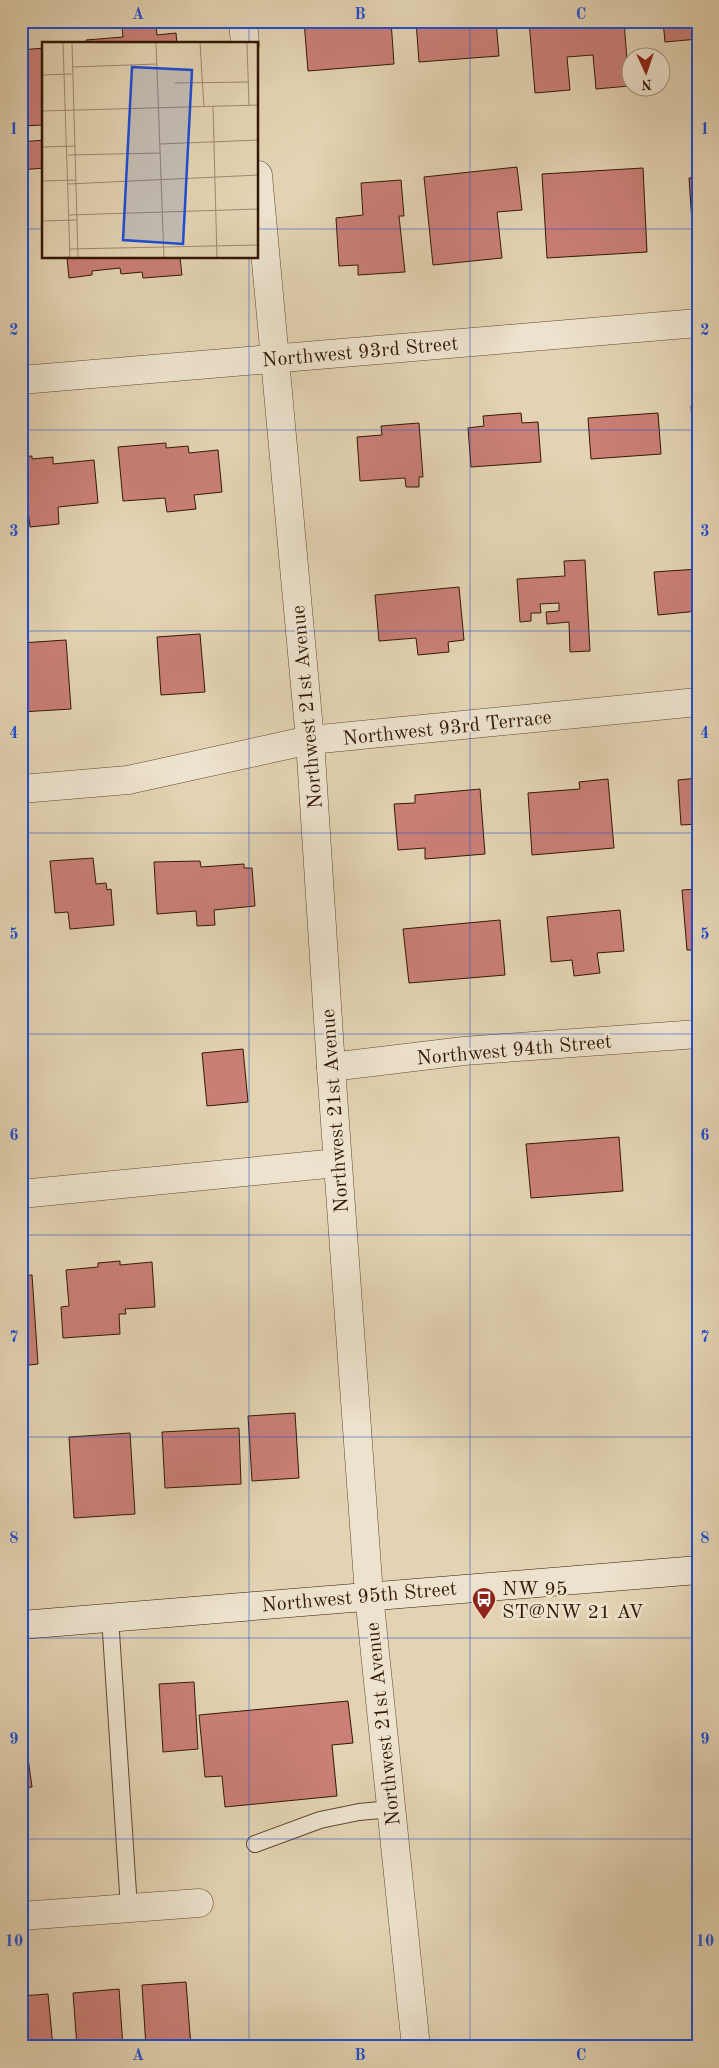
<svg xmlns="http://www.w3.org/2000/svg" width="719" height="2068" viewBox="0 0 719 2068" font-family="'Old Standard TT',serif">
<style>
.building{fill:#ca7f77;stroke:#331805}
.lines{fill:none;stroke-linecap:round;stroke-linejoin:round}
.service-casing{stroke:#5f4730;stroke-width:18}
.minor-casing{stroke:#5f4730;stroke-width:29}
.secondary-casing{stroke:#331805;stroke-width:29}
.service{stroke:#ede2cd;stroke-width:16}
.minor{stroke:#ede2cd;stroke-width:28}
.secondary{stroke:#ede2cd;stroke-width:28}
.grid{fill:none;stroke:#1d4ed8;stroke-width:1;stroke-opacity:0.55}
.labels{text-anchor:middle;stroke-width:5;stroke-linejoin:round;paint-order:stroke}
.street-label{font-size:20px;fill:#331805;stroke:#ede2cd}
.poi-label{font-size:20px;fill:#331805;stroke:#ede2cd;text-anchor:start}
.inset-road{fill:none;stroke:#9d886d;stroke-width:1}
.view{fill:#1d4ed8;fill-opacity:0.15;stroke:#1d4ed8;stroke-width:2.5}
.inset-edge{fill:none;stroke:#331805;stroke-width:2.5}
.neatline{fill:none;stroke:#1d4ed8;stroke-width:2}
.grid-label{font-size:16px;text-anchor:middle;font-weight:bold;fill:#1d4ed8}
</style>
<rect width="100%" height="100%" fill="#e3d3b2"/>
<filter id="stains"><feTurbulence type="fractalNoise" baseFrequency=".004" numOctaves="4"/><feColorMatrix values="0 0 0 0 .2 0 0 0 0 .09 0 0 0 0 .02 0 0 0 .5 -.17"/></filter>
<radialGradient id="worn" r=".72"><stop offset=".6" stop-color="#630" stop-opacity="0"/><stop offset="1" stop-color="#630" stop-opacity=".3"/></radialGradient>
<g class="building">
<path d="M 304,21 L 391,21 L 394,64 L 308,71 Z"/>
<path d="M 416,21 L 496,21 L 499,56 L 419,62 Z"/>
<path d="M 529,21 L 624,21 L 629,86 L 596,89 L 593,55 L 567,57 L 570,90 L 535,93 Z"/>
<path d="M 663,21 L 698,21 L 698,39 L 665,42 Z"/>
<path d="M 156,24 L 157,35 L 176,33 L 177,44 L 87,44 L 86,40 L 123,37 L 122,27 Z"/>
<path d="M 44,48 L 44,125 L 21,126 L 21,50 Z"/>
<path d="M 44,140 L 44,168 L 21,170 L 21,142 Z"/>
<path d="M 517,167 L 522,210 L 497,212 L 502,258 L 433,265 L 424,177 Z"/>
<path d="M 643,168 L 647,252 L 547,258 L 542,174 Z"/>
<path d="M 698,177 L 698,237 L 693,237 L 689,178 Z"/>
<path d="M 401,180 L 404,216 L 399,216 L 405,272 L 358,275 L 358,265 L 339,266 L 336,218 L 363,215 L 361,183 Z"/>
<path d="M 67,258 L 180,258 L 182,275 L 143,278 L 142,272 L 121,274 L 120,268 L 92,271 L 92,275 L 69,278 Z"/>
<path d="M 691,406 L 698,406 L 698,450 L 694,450 Z"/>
<path d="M 521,413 L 522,423 L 538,422 L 541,462 L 471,467 L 468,428 L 484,426 L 483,416 Z"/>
<path d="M 658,413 L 661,454 L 591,459 L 588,418 Z"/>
<path d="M 419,423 L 423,477 L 419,477 L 419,487 L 406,487 L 405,478 L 360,481 L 357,437 L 382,435 L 381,426 Z"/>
<path d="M 166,443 L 166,448 L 188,446 L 189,453 L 218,450 L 222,492 L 194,495 L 196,509 L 167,512 L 165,498 L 123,501 L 118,447 Z"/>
<path d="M 32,456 L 32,459 L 53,457 L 53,464 L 94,460 L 98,503 L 58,507 L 59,524 L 30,527 L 28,510 L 21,511 L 21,457 Z"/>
<path d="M 585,560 L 590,651 L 570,652 L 569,622 L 547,624 L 546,612 L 559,611 L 559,603 L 540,604 L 541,613 L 531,613 L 531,621 L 520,622 L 517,579 L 565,576 L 564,561 Z"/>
<path d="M 698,569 L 698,611 L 658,615 L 654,572 Z"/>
<path d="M 459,587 L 464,640 L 448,642 L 449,652 L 418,655 L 416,638 L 379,641 L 375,595 Z"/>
<path d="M 200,634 L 205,692 L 161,695 L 157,637 Z"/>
<path d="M 66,640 L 71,709 L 21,712 L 21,643 Z"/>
<path d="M 698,778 L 698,824 L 681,825 L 678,780 Z"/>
<path d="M 608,779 L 614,848 L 532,855 L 528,793 L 580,789 L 579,782 Z"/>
<path d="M 480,789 L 485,854 L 425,859 L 425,848 L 398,850 L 394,804 L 415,803 L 415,795 Z"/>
<path d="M 93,858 L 96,884 L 106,883 L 107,890 L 111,889 L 114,925 L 70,929 L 68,912 L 55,913 L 50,861 Z"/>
<path d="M 200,861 L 201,867 L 244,864 L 244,868 L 252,868 L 255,906 L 214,910 L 215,925 L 197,926 L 196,911 L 157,914 L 154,862 Z"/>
<path d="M 698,889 L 698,950 L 687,950 L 682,890 Z"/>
<path d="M 620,910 L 624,951 L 597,953 L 600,973 L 574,976 L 572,960 L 551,962 L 547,917 Z"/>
<path d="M 500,920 L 505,975 L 409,983 L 403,929 Z"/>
<path d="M 243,1049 L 248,1102 L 207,1106 L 202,1053 Z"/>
<path d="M 619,1137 L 623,1191 L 531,1198 L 526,1144 Z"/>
<path d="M 120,1261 L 120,1265 L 152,1262 L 155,1307 L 125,1309 L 126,1314 L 119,1314 L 120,1334 L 63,1338 L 61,1307 L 69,1306 L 66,1270 L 98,1267 L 98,1263 Z"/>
<path d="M 32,1275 L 38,1364 L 21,1366 L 21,1276 Z"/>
<path d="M 295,1413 L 299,1478 L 252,1481 L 248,1416 Z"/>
<path d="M 239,1428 L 241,1484 L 165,1488 L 162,1432 Z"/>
<path d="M 130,1433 L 135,1514 L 74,1518 L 69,1437 Z"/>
<path d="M 194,1682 L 198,1749 L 163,1752 L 159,1684 Z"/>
<path d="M 348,1701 L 353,1743 L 332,1745 L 337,1796 L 225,1807 L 222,1776 L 205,1777 L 199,1715 Z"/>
<path d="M 21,1751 L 27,1751 L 32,1787 L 21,1788 Z"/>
<path d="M 186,1982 L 191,2047 L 146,2047 L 142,1985 Z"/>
<path d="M 119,1989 L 123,2047 L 77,2047 L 73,1993 Z"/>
<path d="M 48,1994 L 53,2047 L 21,2047 L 21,1996 Z"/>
</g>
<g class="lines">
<g class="service-casing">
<g id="service">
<path d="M 110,1617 L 129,1908"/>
<path d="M 255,1844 L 320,1820 L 359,1812 L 391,1809"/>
</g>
</g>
<g class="minor-casing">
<g id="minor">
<path d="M 243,21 L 245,44"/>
<path d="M 258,175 L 310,740 L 331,1067 L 369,1595 L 416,2047"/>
<path d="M 21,380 L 698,323"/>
<path d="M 21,789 L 128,780 L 310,740 L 698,702"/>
<path d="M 331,1067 L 464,1051 L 698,1034"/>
<path d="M 21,1194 L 337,1163"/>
<path d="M 21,1916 L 199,1903"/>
</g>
</g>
<g class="secondary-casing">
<path id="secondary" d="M 21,1625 L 698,1570"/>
</g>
<use href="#service" class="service"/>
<use href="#minor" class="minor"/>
<use href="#secondary" class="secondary"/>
</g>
<path class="grid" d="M 249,21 L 249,44M 470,21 L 470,2047M 21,229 L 44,229M 258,229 L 698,229M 249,258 L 249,2047M 21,430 L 698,430M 21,631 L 698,631M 21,833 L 698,833M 21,1034 L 698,1034M 21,1235 L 698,1235M 21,1437 L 698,1437M 21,1638 L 698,1638M 21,1839 L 698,1839"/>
<defs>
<g id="bus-pin" transform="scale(1.25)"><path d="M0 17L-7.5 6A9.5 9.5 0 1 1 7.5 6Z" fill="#8f2418" stroke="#ede2cd"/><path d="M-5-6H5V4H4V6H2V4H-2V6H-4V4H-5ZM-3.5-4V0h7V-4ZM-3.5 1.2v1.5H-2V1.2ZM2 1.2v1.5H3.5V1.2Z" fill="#fff"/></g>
</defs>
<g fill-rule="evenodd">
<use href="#bus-pin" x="484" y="1599"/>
</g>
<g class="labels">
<g class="street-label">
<text transform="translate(360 351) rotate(-5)" y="7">Northwest 93rd Street</text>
<text transform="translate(306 707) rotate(-95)" y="7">Northwest 21st Avenue</text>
<text transform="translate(447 727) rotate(-6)" y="7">Northwest 93rd Terrace</text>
<text transform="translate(514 1049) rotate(-5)" y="7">Northwest 94th Street</text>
<text transform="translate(334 1111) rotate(-94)" y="7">Northwest 21st Avenue</text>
<text transform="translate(359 1596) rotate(-5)" y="7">Northwest 95th Street</text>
<text transform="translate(382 1724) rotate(-96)" y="7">Northwest 21st Avenue</text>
</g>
<g class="poi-label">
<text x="502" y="1595">NW 95<tspan x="502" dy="23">ST@NW 21 AV</tspan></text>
</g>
</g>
<g transform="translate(42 42)">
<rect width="216" height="216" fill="#e3d3b2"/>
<path class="inset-road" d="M 21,1 L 28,216M 30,1 L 36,216M 114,1 L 122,216M 158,1 L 162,65M 205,1 L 207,63M 31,25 L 115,22M 0,33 L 30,32M 133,41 L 207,40M 171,64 L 175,216M 0,69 L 217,63M 118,102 L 217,98M 0,105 L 33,104M 26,113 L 118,111M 0,139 L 34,138M 26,142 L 217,133M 27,173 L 217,167M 0,179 L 35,178M 28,207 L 217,203M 6,216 L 28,215"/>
<path class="view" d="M 90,25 L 150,28 L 141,202 L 81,198 Z"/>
<rect width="216" height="216" class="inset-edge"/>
</g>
<rect width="719" height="2068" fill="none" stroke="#e3d3b2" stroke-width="55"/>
<g transform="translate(646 72) rotate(177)"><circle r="24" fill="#ede2cd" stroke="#a3917d"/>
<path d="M0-4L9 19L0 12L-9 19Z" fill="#8f2418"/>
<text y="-8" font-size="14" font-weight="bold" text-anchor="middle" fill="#331805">N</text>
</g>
<rect x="28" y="28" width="664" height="2012" class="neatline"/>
<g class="grid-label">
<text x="138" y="19">A</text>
<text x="360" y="19">B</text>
<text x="581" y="19">C</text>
<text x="14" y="134">1</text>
<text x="705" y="134">1</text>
<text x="14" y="335">2</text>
<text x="705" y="335">2</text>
<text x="14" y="536">3</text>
<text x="705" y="536">3</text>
<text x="14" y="738">4</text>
<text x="705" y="738">4</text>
<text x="14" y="939">5</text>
<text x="705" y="939">5</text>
<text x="14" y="1140">6</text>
<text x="705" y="1140">6</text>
<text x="14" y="1342">7</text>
<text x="705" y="1342">7</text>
<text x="14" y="1543">8</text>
<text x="705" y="1543">8</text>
<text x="14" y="1744">9</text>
<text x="705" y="1744">9</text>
<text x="14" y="1946">10</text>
<text x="705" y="1946">10</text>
<text x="138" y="2060">A</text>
<text x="360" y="2060">B</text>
<text x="581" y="2060">C</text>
</g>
<rect width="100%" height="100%" filter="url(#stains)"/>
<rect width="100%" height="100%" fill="url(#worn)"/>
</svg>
